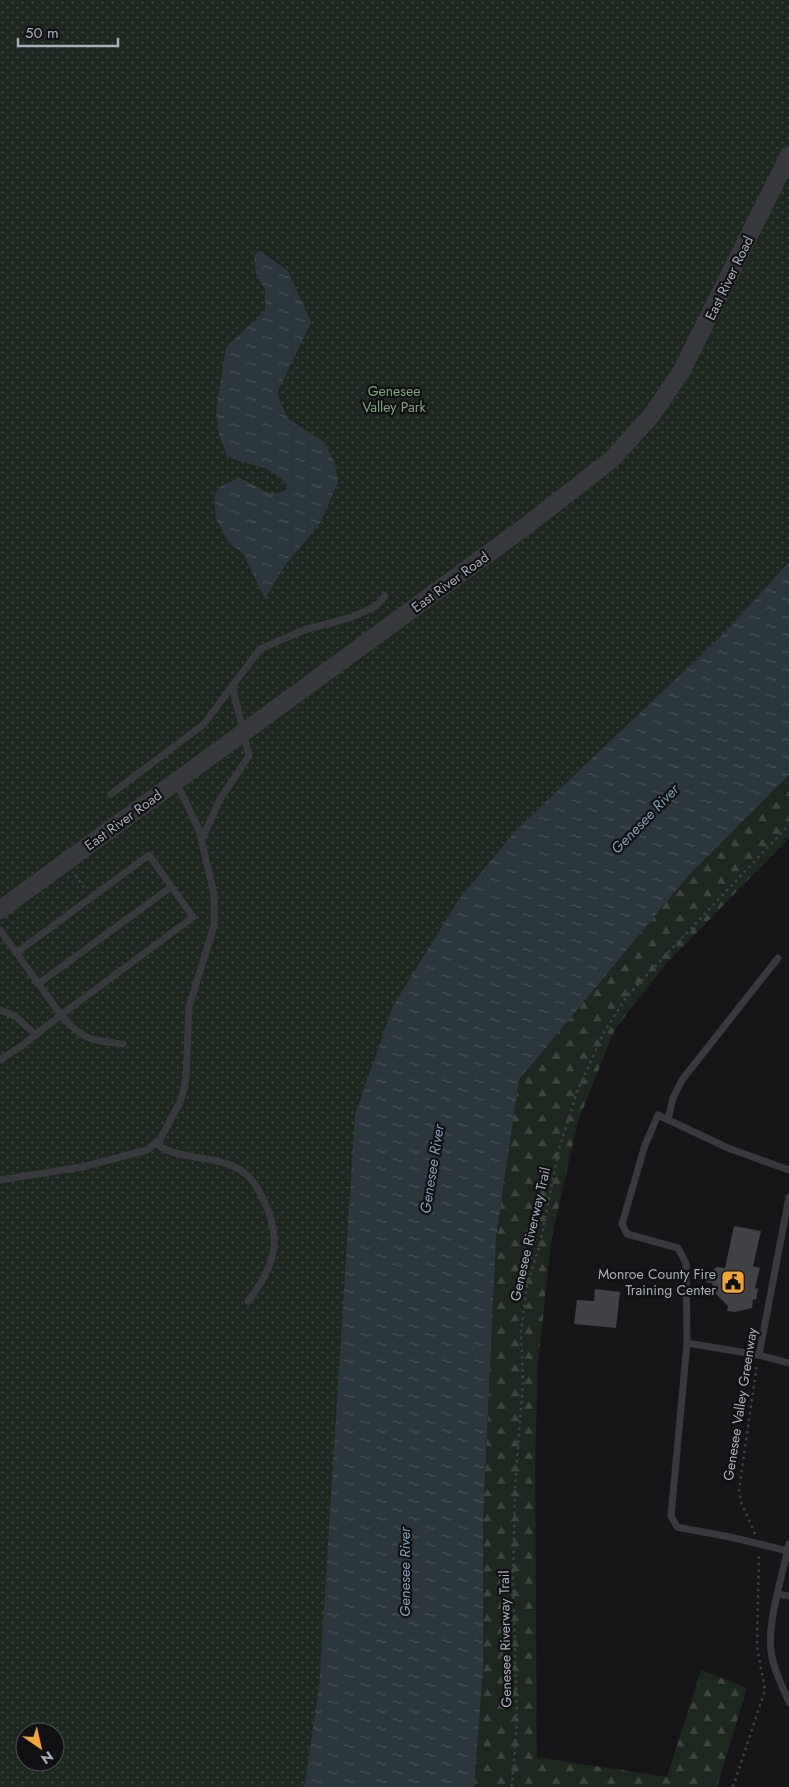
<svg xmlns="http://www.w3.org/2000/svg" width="789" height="1787" viewBox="0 0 789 1787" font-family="Jost,sans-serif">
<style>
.forest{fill:url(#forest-firs)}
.park{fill:url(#park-dots);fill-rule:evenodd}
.water{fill:url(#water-ripples)}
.building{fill:#404245}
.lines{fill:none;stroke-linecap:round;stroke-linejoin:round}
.path{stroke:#3d4045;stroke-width:2.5;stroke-dasharray:2.5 4;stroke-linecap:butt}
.service{stroke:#37393d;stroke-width:7}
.tertiary{stroke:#37393d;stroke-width:18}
.labels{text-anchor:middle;stroke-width:4.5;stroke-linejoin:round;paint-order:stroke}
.street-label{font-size:14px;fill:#a8aeb9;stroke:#111113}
.park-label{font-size:14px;fill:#7fa47f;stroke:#111113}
.poi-label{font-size:14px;fill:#a8aeb9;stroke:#111113;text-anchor:end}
.water-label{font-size:15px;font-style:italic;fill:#7f9fb4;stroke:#111113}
</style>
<defs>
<pattern id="forest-firs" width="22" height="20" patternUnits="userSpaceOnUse" patternTransform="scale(1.25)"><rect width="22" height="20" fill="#1e271f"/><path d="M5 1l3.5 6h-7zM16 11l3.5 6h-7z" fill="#3c443d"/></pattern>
<pattern id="park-dots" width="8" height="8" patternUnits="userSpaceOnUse" patternTransform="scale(1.25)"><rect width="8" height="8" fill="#1e271f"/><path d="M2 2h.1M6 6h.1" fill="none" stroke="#3c443d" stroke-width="1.8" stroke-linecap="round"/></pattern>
<pattern id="water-ripples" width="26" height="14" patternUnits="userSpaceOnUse" patternTransform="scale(1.25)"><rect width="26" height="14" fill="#2c363d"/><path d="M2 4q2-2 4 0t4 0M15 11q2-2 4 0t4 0" fill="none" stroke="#485157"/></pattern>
</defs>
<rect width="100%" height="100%" fill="#161618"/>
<path class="forest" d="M 789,775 L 789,838 L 666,964 L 615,1029 L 578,1121 L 551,1241 L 538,1364 L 535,1463 L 537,1757 L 667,1777 L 701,1670 L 747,1688 L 717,1787 L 474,1787 L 483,1671 L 483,1521 L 496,1238 L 519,1080 L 688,876 Z"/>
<path class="park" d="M 0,0 L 789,0 L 789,562 L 719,638 L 516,830 L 459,899 L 330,1529 L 319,1687 L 304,1787 L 0,1787 ZM 25,1732 L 55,1732 L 55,1762 L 25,1762 Z"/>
<g class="water">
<path d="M 260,251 L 288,271 L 311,322 L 277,393 L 287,418 L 324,442 L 335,463 L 338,483 L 319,525 L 285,565 L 265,599 L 243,553 L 229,543 L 216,519 L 214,495 L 221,486 L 239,478 C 259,485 270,502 289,488 C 273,464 252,467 227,456 L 219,434 L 216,411 L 226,347 L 265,311 L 265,289 L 256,274 L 254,255 Z"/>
<path d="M 789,562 L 789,775 L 688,876 L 519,1080 L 496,1238 L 483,1521 L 483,1671 L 474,1787 L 304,1787 L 319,1687 L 355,1115 L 393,1006 L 459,899 L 516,830 L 719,638 Z"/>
</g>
<g class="building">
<path d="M 734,1226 L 761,1231 L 753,1266 L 760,1268 L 755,1288 L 758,1289 L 756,1300 L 753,1299 L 752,1308 L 735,1312 L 727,1311 L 728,1306 L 714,1292 L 712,1283 L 705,1282 L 716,1267 L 725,1268 Z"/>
<path d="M 595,1289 L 620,1292 L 616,1328 L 574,1324 L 577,1300 L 594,1301 Z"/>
</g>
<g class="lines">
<g class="path">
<path d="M 75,875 L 86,890"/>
<path d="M 755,1534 L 741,1502 L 739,1490 L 757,1364"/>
<path d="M 512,1787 L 517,1722 L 513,1577 L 515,1486 L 523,1382 L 521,1332 L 527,1285 L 540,1244 L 559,1149 L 577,1092 L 603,1034 L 627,996 L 789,825"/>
<path d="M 733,1787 L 765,1690 L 757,1647 L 759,1554"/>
</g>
<g class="service">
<path d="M 111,794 L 203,725 L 260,649 L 304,630 L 352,617 L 376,606 L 385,596"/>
<path d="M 202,839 L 220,799 L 249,756 L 232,685"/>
<path d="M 0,930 L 61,1015 L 193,917 L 149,855 L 16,953"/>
<path d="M 38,984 L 171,887"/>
<path d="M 0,1010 L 15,1016 L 35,1034"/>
<path d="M 0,1060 L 20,1047 L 61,1015 C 81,1039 92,1041 123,1044"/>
<path d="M 668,1120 L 673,1098 L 682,1080 L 778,958"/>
<path d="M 156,1144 C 178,1160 209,1155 233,1166 C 248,1172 257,1185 263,1199 C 283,1239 275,1267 248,1301"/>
<path d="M 0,1180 L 82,1167 L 147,1150 L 161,1138 L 181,1100 L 186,1079 L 189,1007 L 214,926 L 214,894 L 199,830 L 176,782"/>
<path d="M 687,1343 L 759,1355 L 789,1363"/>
<path d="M 759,1355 L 789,1197"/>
<path d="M 789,1544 C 783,1574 767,1622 771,1651 C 773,1668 782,1686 789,1702"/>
<path d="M 788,1551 L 730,1537 L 677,1527 L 671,1516 L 687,1343 L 686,1263 L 678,1248 L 627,1234 L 622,1224 L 645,1145 L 658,1115 L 728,1148 L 789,1170"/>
<path d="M 778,1594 L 789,1596"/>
</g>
<path class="tertiary" d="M 0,910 L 522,529 L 611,460 L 651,416 L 681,372 L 789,155"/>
</g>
<defs>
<g id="civic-square" transform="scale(1.25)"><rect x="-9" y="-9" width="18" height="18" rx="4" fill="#f4a632" stroke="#111113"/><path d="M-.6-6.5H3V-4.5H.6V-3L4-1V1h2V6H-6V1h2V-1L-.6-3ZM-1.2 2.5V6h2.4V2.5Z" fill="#111"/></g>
</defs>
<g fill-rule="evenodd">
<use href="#civic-square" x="733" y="1282"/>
</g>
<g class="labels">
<g class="street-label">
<text transform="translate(729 278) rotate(-64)" y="5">East River Road</text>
<text transform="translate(450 582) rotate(-36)" y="5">East River Road</text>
<text transform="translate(123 820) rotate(-36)" y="5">East River Road</text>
<text transform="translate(530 1234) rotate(-77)" y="5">Genesee Riverway Trail</text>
<text transform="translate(740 1404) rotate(-81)" y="5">Genesee Valley Greenway</text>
<text transform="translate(505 1639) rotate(-91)" y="5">Genesee Riverway Trail</text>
</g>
<g class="park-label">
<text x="394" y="396">Genesee<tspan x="394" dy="16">Valley Park</tspan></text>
</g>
<g class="poi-label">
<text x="716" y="1279">Monroe County Fire<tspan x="716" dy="16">Training Center</tspan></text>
</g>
<g class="water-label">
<text transform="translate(645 819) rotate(-46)" y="5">Genesee River</text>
<text transform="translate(432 1169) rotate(-81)" y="5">Genesee River</text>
<text transform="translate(405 1572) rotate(-90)" y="5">Genesee River</text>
</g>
</g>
<g transform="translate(40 1747) rotate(146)"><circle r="24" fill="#111113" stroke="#4d5055"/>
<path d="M0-4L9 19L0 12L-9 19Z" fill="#f4a632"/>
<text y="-8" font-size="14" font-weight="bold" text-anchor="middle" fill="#a8aeb9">N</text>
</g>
<path d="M18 38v8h100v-8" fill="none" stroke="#a8aeb9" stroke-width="2.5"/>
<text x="25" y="38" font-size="15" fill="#a8aeb9" stroke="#111113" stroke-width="4" paint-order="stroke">50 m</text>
</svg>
